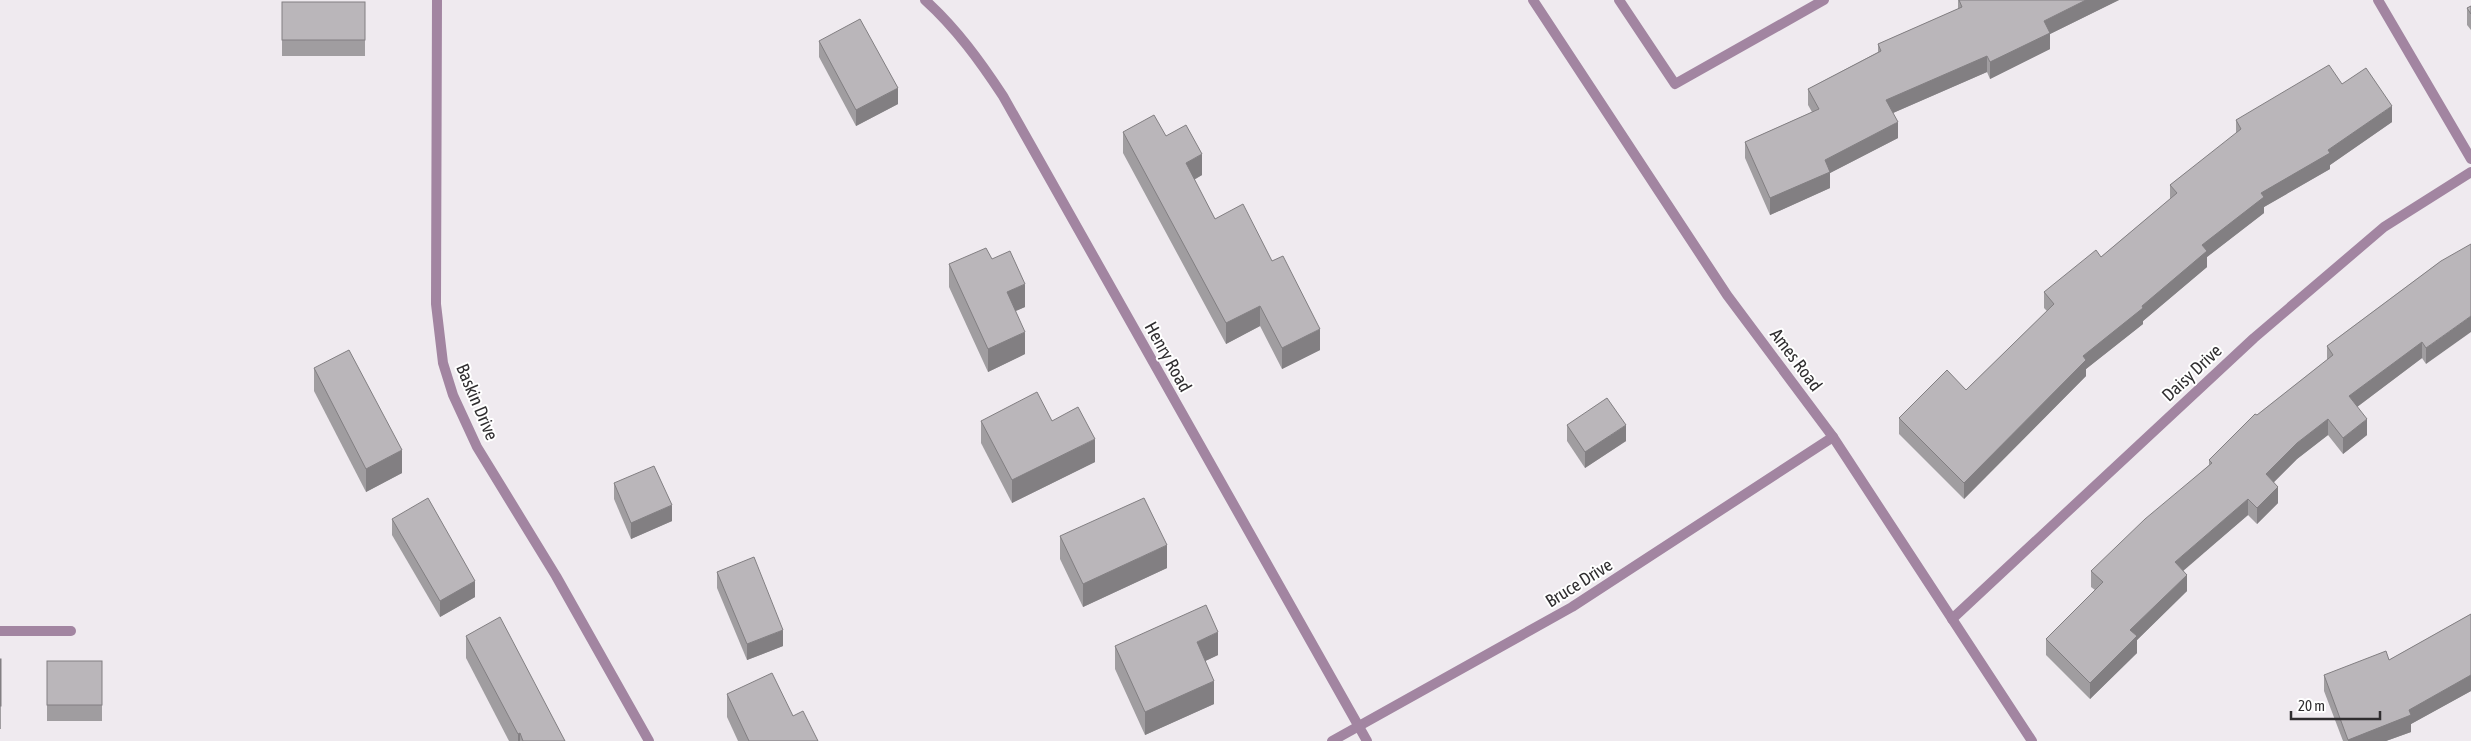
<svg xmlns="http://www.w3.org/2000/svg" width="2471" height="741" viewBox="0 0 2471 741" font-family="'Asap Condensed',sans-serif">
<style>
.lines{fill:none;stroke-linecap:round;stroke-linejoin:round}
.minor{stroke:#a285a1;stroke-width:10}
.tertiary{stroke:#a285a1;stroke-width:10}
.wall{fill:#a09da0}
.shaded-wall{fill:#827f82}
.building{fill:#bab6ba;stroke:#827f82}
.labels{text-anchor:middle;stroke-width:4;stroke-linejoin:round;paint-order:stroke}
.street-label{font-size:18px;fill:#302e30;stroke:#fff}
</style>
<rect width="100%" height="100%" fill="#efeaef"/>
<g class="lines">
<g class="minor">
<path d="M 437,0 L 436,304 L 443,363 L 453,395 L 477,447 L 556,576 L 649,741"/>
<path d="M 925,0 C 956,28 980,61 1003,96 L 1367,741"/>
<path d="M 1619,0 L 1675,84 L 1824,0"/>
<path d="M 2378,0 L 2471,159"/>
<path d="M 1952,619 L 2254,338 L 2384,227 L 2471,172"/>
<path d="M 0,631 L 71,631"/>
<path d="M 1332,741 L 1572,607 L 1833,437"/>
</g>
<path class="tertiary" d="M 1533,0 L 1727,295 L 1833,437 L 2032,741"/>
</g>
<g class="wall">
<path d="M 1958,0 L 2119,0 L 2050,34 L 2050,49 L 1990,79 L 1987,72 L 1893,113 L 1898,138 L 1830,173 L 1830,188 L 1770,215 L 1745,158 L 1745,142 L 1812,112 L 1808,105 L 1808,89 L 1878,52 L 1878,44 L 1958,9 Z"/>
<rect x="282" y="2" width="83" height="54"/>
<path d="M 2471,6 L 2471,30 L 2467,25 L 2467,8 Z"/>
<path d="M 819,41 L 898,104 L 856,126 L 819,57 Z"/>
<path d="M 2342,84 L 2392,122 L 2330,165 L 2330,169 L 2264,207 L 2264,213 L 2207,257 L 2207,267 L 2143,321 L 2143,324 L 2086,369 L 2086,376 L 1964,499 L 1899,434 L 1899,418 L 1966,390 L 2047,311 L 2044,308 L 2044,292 L 2101,257 L 2170,199 L 2170,185 L 2236,134 L 2236,120 Z"/>
<path d="M 1123,132 L 1166,136 L 1202,175 L 1194,180 L 1215,219 L 1272,261 L 1320,350 L 1282,369 L 1260,326 L 1226,344 L 1123,153 Z"/>
<path d="M 992,259 L 1025,307 L 1015,311 L 1025,354 L 988,372 L 949,287 L 949,264 Z"/>
<path d="M 2441,261 L 2426,364 L 2422,358 L 2357,407 L 2367,435 L 2343,454 L 2328,435 L 2297,459 L 2274,482 L 2278,503 L 2257,524 L 2248,515 L 2183,570 L 2187,591 L 2137,640 L 2137,653 L 2090,699 L 2046,655 L 2046,639 L 2095,590 L 2091,587 L 2091,571 L 2209,465 L 2209,460 L 2257,415 L 2327,360 L 2327,346 Z"/>
<path d="M 314,368 L 402,473 L 366,492 L 314,391 Z"/>
<path d="M 981,421 L 1052,421 L 1095,462 L 1012,503 L 981,443 Z"/>
<path d="M 1567,425 L 1626,441 L 1585,468 L 1567,441 Z"/>
<path d="M 614,483 L 672,521 L 631,539 L 614,499 Z"/>
<path d="M 392,519 L 475,597 L 440,617 L 392,535 Z"/>
<path d="M 1060,536 L 1167,568 L 1083,607 L 1060,559 Z"/>
<path d="M 717,572 L 783,646 L 747,660 L 717,588 Z"/>
<path d="M 2471,614 L 2471,691 L 2411,724 L 2411,732 L 2386,741 L 2343,741 L 2324,691 L 2324,675 L 2389,660 Z"/>
<path d="M 466,636 L 565,741 L 509,741 L 466,658 Z"/>
<path d="M 1115,646 L 1218,655 L 1205,661 L 1214,704 L 1145,735 L 1115,669 Z"/>
<rect x="0" y="659" width="1" height="70"/>
<rect x="47" y="661" width="55" height="60"/>
<path d="M 727,694 L 793,716 L 818,741 L 738,741 L 727,717 Z"/>
</g>
<g class="shaded-wall">
<path d="M 2086,0 L 2119,0 L 2050,34 L 2050,49 L 1990,79 L 1990,62 L 2044,21 Z"/>
<path d="M 1987,56 L 1987,72 L 1886,116 L 1886,100 Z"/>
<path d="M 898,88 L 898,104 L 856,126 L 856,110 Z"/>
<path d="M 2392,106 L 2392,122 L 2330,165 L 2330,169 L 2264,207 L 2264,213 L 2207,257 L 2207,267 L 2143,321 L 2143,324 L 2086,369 L 2086,376 L 1964,499 L 1964,483 L 2083,356 L 2142,306 L 2202,245 L 2261,193 L 2328,150 Z"/>
<path d="M 1898,122 L 1898,138 L 1830,173 L 1830,188 L 1770,215 L 1770,198 L 1825,160 Z"/>
<path d="M 1202,154 L 1202,175 L 1186,184 L 1186,163 Z"/>
<path d="M 1025,284 L 1025,307 L 1007,315 L 1007,292 Z"/>
<path d="M 1260,306 L 1260,326 L 1226,344 L 1226,323 Z"/>
<path d="M 2471,316 L 2471,332 L 2426,364 L 2426,348 Z"/>
<path d="M 1320,329 L 1320,350 L 1282,369 L 1282,348 Z"/>
<path d="M 1025,332 L 1025,354 L 988,372 L 988,349 Z"/>
<path d="M 2422,342 L 2422,358 L 2349,413 L 2349,396 Z"/>
<path d="M 2328,419 L 2328,435 L 2297,459 L 2266,490 L 2266,474 L 2297,443 Z"/>
<path d="M 2367,419 L 2367,435 L 2343,454 L 2343,438 Z"/>
<path d="M 1626,425 L 1626,441 L 1585,468 L 1585,452 Z"/>
<path d="M 1095,439 L 1095,462 L 1012,503 L 1012,480 Z"/>
<path d="M 402,450 L 402,473 L 366,492 L 366,469 Z"/>
<path d="M 2278,487 L 2278,503 L 2257,524 L 2257,508 Z"/>
<path d="M 2248,499 L 2248,515 L 2175,578 L 2175,562 Z"/>
<path d="M 672,505 L 672,521 L 631,539 L 631,523 Z"/>
<path d="M 1167,545 L 1167,568 L 1083,607 L 1083,584 Z"/>
<path d="M 2187,575 L 2187,591 L 2137,640 L 2137,653 L 2090,699 L 2090,683 L 2130,630 Z"/>
<path d="M 475,581 L 475,597 L 440,617 L 440,601 Z"/>
<path d="M 783,630 L 783,646 L 747,660 L 747,644 Z"/>
<path d="M 1218,632 L 1218,655 L 1197,665 L 1197,642 Z"/>
<path d="M 2471,675 L 2471,691 L 2411,724 L 2411,732 L 2386,741 L 2348,741 L 2348,740 L 2409,710 Z"/>
<path d="M 1214,681 L 1214,704 L 1145,735 L 1145,712 Z"/>
<path d="M 520,733 L 520,741 L 518,741 L 518,734 Z"/>
</g>
<g class="building">
<path d="M 1959,0 L 2086,0 L 2044,21 L 2050,33 L 1990,62 L 1987,56 L 1886,100 L 1898,122 L 1825,160 L 1830,172 L 1770,198 L 1745,142 L 1819,109 L 1808,89 L 1881,51 L 1878,44 L 1962,7 Z"/>
<rect x="282" y="2" width="83" height="38"/>
<path d="M 2471,6 L 2471,14 L 2467,8 Z"/>
<path d="M 860,19 L 898,88 L 856,110 L 819,41 Z"/>
<path d="M 2329,65 L 2342,84 L 2366,68 L 2392,106 L 2328,150 L 2330,153 L 2261,193 L 2264,197 L 2202,245 L 2207,251 L 2142,306 L 2143,308 L 2083,356 L 2086,360 L 1964,483 L 1899,418 L 1947,370 L 1966,390 L 2054,304 L 2044,292 L 2096,250 L 2101,257 L 2177,193 L 2170,185 L 2241,129 L 2236,120 Z"/>
<path d="M 1154,115 L 1166,136 L 1186,125 L 1202,154 L 1186,163 L 1215,219 L 1243,204 L 1272,261 L 1283,256 L 1320,329 L 1282,348 L 1260,306 L 1226,323 L 1123,132 Z"/>
<path d="M 2471,244 L 2471,316 L 2426,348 L 2422,342 L 2349,396 L 2367,419 L 2343,438 L 2328,419 L 2297,443 L 2266,474 L 2278,487 L 2257,508 L 2248,499 L 2175,562 L 2187,575 L 2130,630 L 2137,636 L 2090,683 L 2046,639 L 2103,582 L 2091,571 L 2145,519 L 2212,463 L 2209,460 L 2255,414 L 2257,415 L 2333,355 L 2327,346 L 2441,261 Z"/>
<path d="M 986,248 L 992,259 L 1010,251 L 1025,284 L 1007,292 L 1025,332 L 988,349 L 949,264 Z"/>
<path d="M 349,350 L 402,450 L 366,469 L 314,368 Z"/>
<path d="M 1037,392 L 1052,421 L 1078,407 L 1095,439 L 1012,480 L 981,421 Z"/>
<path d="M 1607,398 L 1626,425 L 1585,452 L 1567,425 Z"/>
<path d="M 654,466 L 672,505 L 631,523 L 614,483 Z"/>
<path d="M 428,498 L 475,581 L 440,601 L 392,519 Z"/>
<path d="M 1144,498 L 1167,545 L 1083,584 L 1060,536 Z"/>
<path d="M 754,557 L 783,630 L 747,644 L 717,572 Z"/>
<path d="M 1206,605 L 1218,632 L 1197,642 L 1214,681 L 1145,712 L 1115,646 Z"/>
<path d="M 2471,614 L 2471,675 L 2409,710 L 2411,715 L 2348,740 L 2324,675 L 2386,651 L 2389,660 Z"/>
<path d="M 500,617 L 565,741 L 523,741 L 520,733 L 518,734 L 466,636 Z"/>
<rect x="0" y="659" width="1" height="47"/>
<rect x="47" y="661" width="55" height="44"/>
<path d="M 772,673 L 793,716 L 803,711 L 818,741 L 749,741 L 727,694 Z"/>
</g>
<g class="labels">
<g class="street-label">
<text transform="translate(1168 357) rotate(61)" y="6">Henry Road</text>
<text transform="translate(1796 360) rotate(53)" y="6">Ames Road</text>
<text transform="translate(2192 373) rotate(-43)" y="6">Daisy Drive</text>
<text transform="translate(477 402) rotate(67)" y="6">Baskin Drive</text>
<text transform="translate(1579 583) rotate(-32)" y="6">Bruce Drive</text>
</g>
</g>
<path d="M2291 711v8h89v-8" fill="none" stroke="#302e30" stroke-width="2.5"/>
<text x="2298" y="711" font-size="15" fill="#302e30" stroke="#ffffff" stroke-width="4" paint-order="stroke">20 m</text>
</svg>
